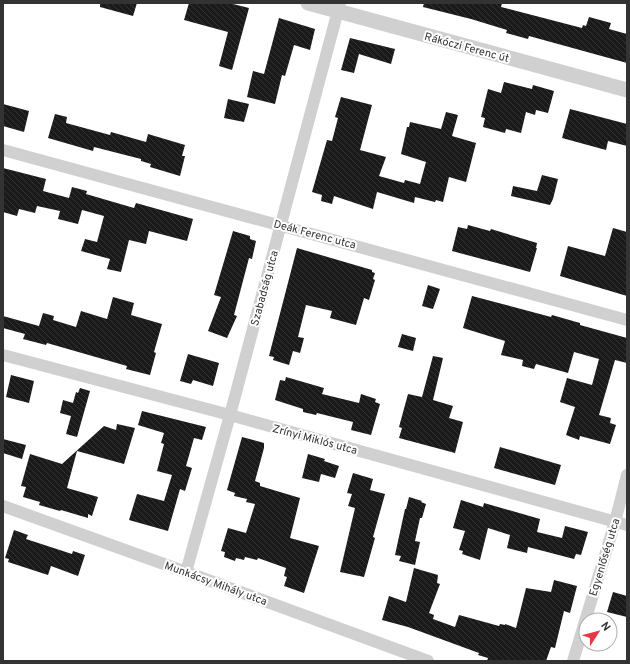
<svg xmlns="http://www.w3.org/2000/svg" width="630" height="664" viewBox="0 0 630 664" font-family="Overpass,sans-serif">
<style>
.building{fill:url(#building-back-hatch)}
.lines{fill:none;stroke-linecap:round;stroke-linejoin:round}
.minor{stroke:#d0d0d0;stroke-width:12}
.tertiary{stroke:#d0d0d0;stroke-width:15}
.labels{text-anchor:middle;stroke-width:4;stroke-linejoin:round;paint-order:stroke}
.street-label{font-size:11px;fill:#333;stroke:#fff}
</style>
<defs>
<pattern id="building-back-hatch" width="6" height="6" patternUnits="userSpaceOnUse"><rect width="6" height="6" fill="#1a1a1a"/><path d="M-1 5l2 2M0 0l6 6M5-1l2 2" fill="none" stroke="#333"/></pattern>
</defs>
<rect width="100%" height="100%" fill="#fff"/>
<g class="building">
<path d="M 100,3 L 137,3 L 133,16 L 100,7 Z"/>
<path d="M 189,3 L 229,3 L 249,8 L 232,70 L 219,66 L 228,32 L 184,20 Z"/>
<path d="M 424,3 L 502,3 L 501,7 L 582,28 L 583,25 L 586,26 L 589,17 L 611,23 L 609,29 L 627,34 L 627,63 L 529,36 L 528,39 L 506,33 L 507,30 L 471,19 L 423,7 Z"/>
<path d="M 279,18 L 315,29 L 310,50 L 294,45 L 285,76 L 282,75 L 275,104 L 247,97 L 253,71 L 264,74 Z"/>
<path d="M 350,38 L 395,49 L 391,64 L 359,54 L 354,73 L 341,70 Z"/>
<path d="M 504,82 L 532,89 L 533,85 L 554,91 L 548,113 L 536,110 L 535,115 L 526,112 L 521,133 L 506,129 L 505,133 L 483,127 L 485,118 L 481,117 L 488,89 L 501,93 Z"/>
<path d="M 341,97 L 372,105 L 360,150 L 386,157 L 379,176 L 404,183 L 405,180 L 420,184 L 426,162 L 401,154 L 407,127 L 409,127 L 410,122 L 441,129 L 446,112 L 458,115 L 452,136 L 476,143 L 466,182 L 449,177 L 443,202 L 436,200 L 435,202 L 415,197 L 414,203 L 377,192 L 373,209 L 334,196 L 332,204 L 321,201 L 322,195 L 312,192 L 327,140 L 332,141 L 338,118 L 335,117 Z"/>
<path d="M 228,99 L 249,104 L 244,122 L 224,118 Z"/>
<path d="M 3,104 L 29,111 L 24,132 L 3,126 Z"/>
<path d="M 570,109 L 627,124 L 627,146 L 608,141 L 606,150 L 562,138 Z"/>
<path d="M 55,114 L 67,117 L 66,123 L 110,135 L 111,132 L 146,142 L 148,134 L 185,145 L 182,156 L 185,156 L 180,176 L 150,167 L 151,164 L 141,161 L 141,159 L 94,147 L 93,151 L 48,138 Z"/>
<path d="M 3,168 L 46,179 L 43,191 L 69,198 L 72,187 L 87,191 L 86,194 L 134,208 L 136,203 L 193,219 L 187,241 L 149,231 L 146,244 L 129,240 L 121,272 L 107,269 L 110,259 L 81,251 L 85,239 L 97,242 L 104,216 L 82,210 L 78,224 L 58,219 L 60,211 L 37,206 L 35,213 L 19,209 L 17,216 L 3,212 Z"/>
<path d="M 542,175 L 558,179 L 553,199 L 550,205 L 511,196 L 513,186 L 537,191 Z"/>
<path d="M 468,225 L 490,231 L 491,229 L 537,243 L 536,248 L 537,248 L 530,272 L 452,251 L 458,227 L 467,229 Z"/>
<path d="M 613,228 L 627,232 L 627,296 L 560,276 L 568,246 L 605,256 Z"/>
<path d="M 233,231 L 250,236 L 250,239 L 256,241 L 252,259 L 249,258 L 234,315 L 237,316 L 227,338 L 208,331 L 221,297 L 214,295 Z"/>
<path d="M 297,248 L 372,270 L 372,272 L 375,273 L 373,279 L 375,280 L 369,300 L 364,298 L 356,325 L 330,318 L 332,311 L 306,305 L 298,337 L 304,338 L 300,353 L 293,351 L 289,365 L 273,360 L 274,357 L 269,356 Z"/>
<path d="M 428,285 L 440,289 L 433,309 L 422,306 Z"/>
<path d="M 472,296 L 551,317 L 552,315 L 580,323 L 580,325 L 627,338 L 627,363 L 615,360 L 599,415 L 611,418 L 610,423 L 616,425 L 610,444 L 580,436 L 579,440 L 566,435 L 575,407 L 560,402 L 567,378 L 592,385 L 599,359 L 574,352 L 568,373 L 536,364 L 534,369 L 522,366 L 523,360 L 501,355 L 505,341 L 463,328 Z"/>
<path d="M 113,297 L 134,303 L 131,315 L 162,324 L 154,352 L 156,353 L 150,375 L 126,369 L 127,366 L 47,343 L 46,345 L 23,339 L 25,334 L 3,328 L 3,316 L 39,326 L 43,313 L 54,316 L 53,320 L 76,327 L 81,311 L 107,319 Z"/>
<path d="M 402,334 L 416,338 L 413,351 L 398,347 Z"/>
<path d="M 188,354 L 219,363 L 213,386 L 193,380 L 191,384 L 180,381 Z"/>
<path d="M 433,356 L 443,358 L 433,400 L 453,406 L 449,418 L 463,422 L 455,453 L 399,438 L 402,428 L 399,427 L 408,394 L 422,397 Z"/>
<path d="M 11,375 L 34,381 L 29,403 L 6,397 Z"/>
<path d="M 286,377 L 324,388 L 322,394 L 359,403 L 361,394 L 376,399 L 375,402 L 380,404 L 371,435 L 351,430 L 353,422 L 317,413 L 316,415 L 303,412 L 303,409 L 275,400 L 280,380 L 285,381 Z"/>
<path d="M 80,388 L 90,391 L 77,437 L 66,434 L 71,416 L 60,413 L 63,400 L 73,403 L 76,392 L 78,393 Z"/>
<path d="M 142,411 L 206,427 L 202,440 L 194,438 L 186,466 L 192,468 L 185,491 L 180,489 L 168,531 L 129,520 L 137,494 L 164,501 L 172,475 L 157,471 L 164,444 L 161,443 L 164,433 L 138,425 Z"/>
<path d="M 117,424 L 135,428 L 124,464 L 77,451 L 67,488 L 98,497 L 92,516 L 88,514 L 88,518 L 61,510 L 60,511 L 39,505 L 40,502 L 23,497 L 26,487 L 21,486 L 30,454 L 62,464 L 104,426 L 116,430 Z"/>
<path d="M 242,437 L 264,443 L 264,448 L 255,481 L 260,483 L 260,486 L 300,498 L 290,538 L 319,546 L 304,593 L 284,586 L 287,577 L 284,576 L 286,568 L 258,558 L 257,560 L 245,557 L 244,560 L 236,558 L 235,561 L 224,557 L 225,552 L 221,551 L 228,528 L 246,533 L 255,504 L 246,502 L 247,499 L 234,496 L 235,493 L 227,490 Z"/>
<path d="M 3,439 L 26,445 L 22,459 L 3,453 Z"/>
<path d="M 500,447 L 561,465 L 555,485 L 494,468 Z"/>
<path d="M 308,454 L 325,459 L 324,461 L 339,466 L 335,478 L 321,474 L 319,482 L 302,478 Z"/>
<path d="M 353,473 L 373,479 L 370,490 L 385,494 L 373,537 L 375,538 L 364,577 L 340,572 L 355,508 L 348,506 L 352,494 L 347,493 Z"/>
<path d="M 409,497 L 422,501 L 421,502 L 426,504 L 422,518 L 420,518 L 415,541 L 420,542 L 415,565 L 399,561 L 401,556 L 395,555 L 405,509 L 406,509 Z"/>
<path d="M 461,500 L 483,507 L 484,503 L 540,519 L 537,532 L 562,538 L 565,526 L 588,532 L 581,555 L 576,554 L 574,559 L 528,547 L 527,553 L 507,548 L 510,535 L 488,528 L 480,560 L 462,554 L 463,551 L 459,550 L 465,531 L 453,528 Z"/>
<path d="M 14,530 L 28,535 L 26,539 L 72,554 L 73,551 L 85,555 L 78,576 L 51,566 L 48,575 L 8,562 L 9,559 L 5,558 Z"/>
<path d="M 414,568 L 438,575 L 437,583 L 440,584 L 429,613 L 434,615 L 433,619 L 455,627 L 459,615 L 499,626 L 500,624 L 505,625 L 505,624 L 516,628 L 526,588 L 551,592 L 554,580 L 577,586 L 570,613 L 564,611 L 555,648 L 551,647 L 546,661 L 487,661 L 488,658 L 478,655 L 479,653 L 408,627 L 382,620 L 389,596 L 406,602 Z"/>
<path d="M 613,592 L 627,596 L 627,617 L 607,612 Z"/>
</g>
<g class="lines">
<g class="minor">
<path d="M 3,150 L 627,320"/>
<path d="M 3,355 L 230,415 L 627,525"/>
<path d="M 3,506 L 186,572 L 428,661"/>
<path d="M 186,572 L 230,415 L 340,3"/>
<path d="M 573,661 L 615,522 L 627,475"/>
</g>
<path class="tertiary" d="M 308,3 L 627,90"/>
</g>
<g class="labels">
<g class="street-label">
<text transform="translate(467 47) rotate(15)" y="4">Rákóczi Ferenc út</text>
<text transform="translate(315 234) rotate(15)" y="4">Deák Ferenc utca</text>
<text transform="translate(264 288) rotate(-75)" y="4">Szabadság utca</text>
<text transform="translate(315 439) rotate(15)" y="4">Zrínyi Miklós utca</text>
<text transform="translate(604 557) rotate(-73)" y="4">Egyenlőség utca</text>
<text transform="translate(216 583) rotate(20)" y="4">Munkácsy Mihály utca</text>
</g>
</g>
<rect width="630" height="664" fill="none" stroke="#333333" stroke-width="8"/>
<g transform="translate(598 632) rotate(54)"><circle r="19" fill="#ffffff" stroke="#adadad"/>
<path d="M0-3L7 15L0 10L-7 15Z" fill="#e63946"/>
<text y="-6" font-size="11" font-weight="bold" text-anchor="middle" fill="#333333">N</text>
</g>
</svg>
